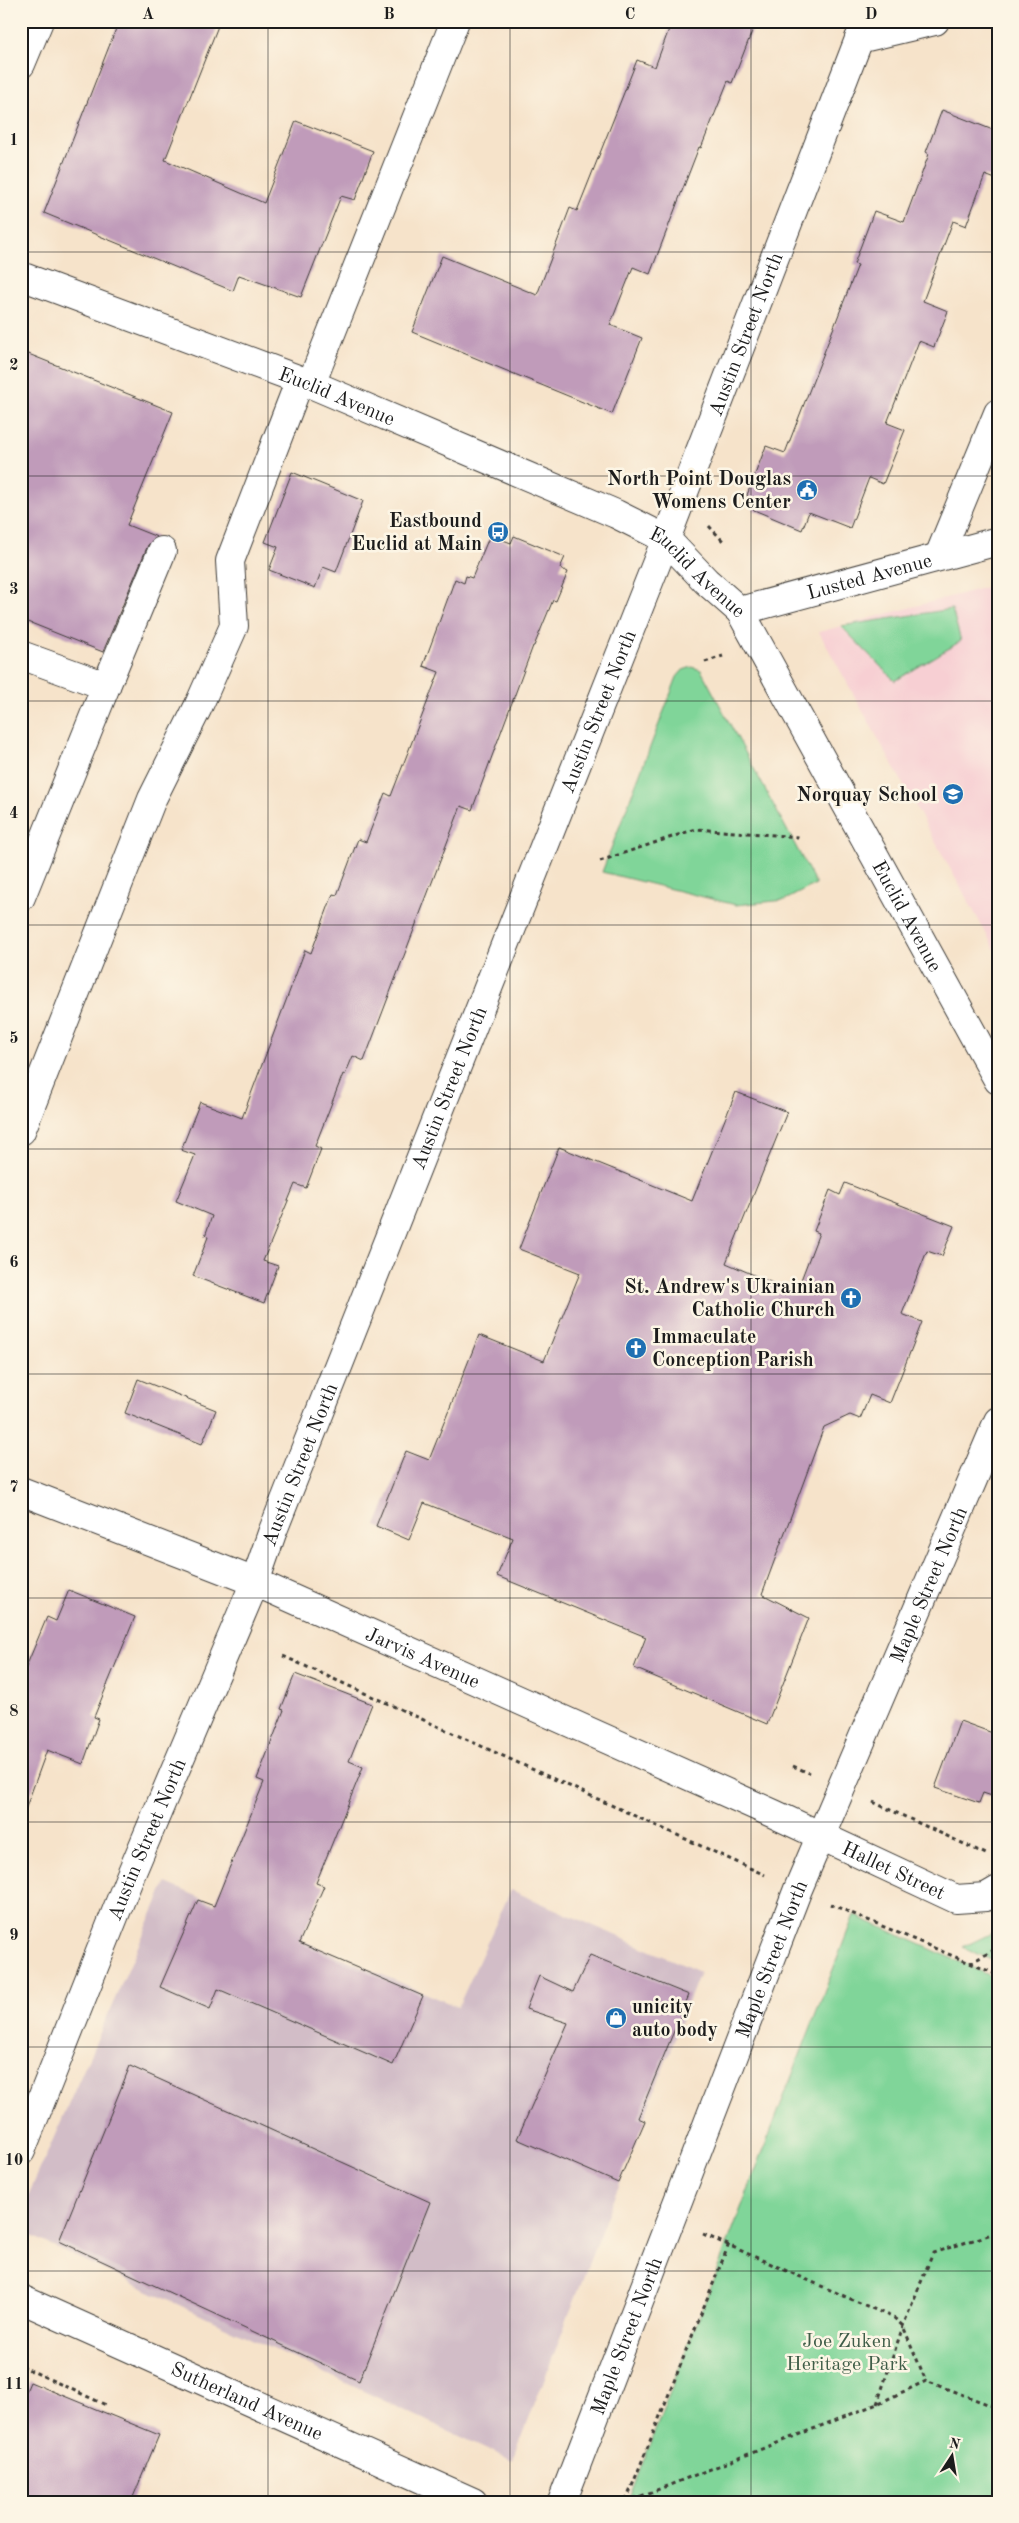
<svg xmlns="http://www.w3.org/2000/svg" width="1019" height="2523" viewBox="0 0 1019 2523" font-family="'Old Standard TT',serif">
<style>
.built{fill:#f7cfd3}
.industrial{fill:#d2bdc7}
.green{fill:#80d599;stroke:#4e785a}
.building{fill:#c09bba}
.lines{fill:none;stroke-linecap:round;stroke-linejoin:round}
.minor-casing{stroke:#3d3a36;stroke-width:30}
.major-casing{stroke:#3d3a36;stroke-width:30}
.path{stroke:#3d3a36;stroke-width:3;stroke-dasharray:4 4;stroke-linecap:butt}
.minor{stroke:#fff;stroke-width:28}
.major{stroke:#fff;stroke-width:28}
.grid{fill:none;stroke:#1c1c1c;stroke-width:1;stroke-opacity:0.55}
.labels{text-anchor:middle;stroke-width:5;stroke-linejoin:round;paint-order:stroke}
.street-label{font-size:20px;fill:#1c1c1c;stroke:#fcf5e5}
.poi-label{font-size:20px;font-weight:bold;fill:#1c1c1c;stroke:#fcf5e5;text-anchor:end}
.park-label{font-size:20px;fill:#3f5d48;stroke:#fcf5e5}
.neatline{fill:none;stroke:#1c1c1c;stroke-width:2}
.grid-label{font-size:16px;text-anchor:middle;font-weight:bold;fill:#1c1c1c}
</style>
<rect width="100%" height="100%" fill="#fcf5e5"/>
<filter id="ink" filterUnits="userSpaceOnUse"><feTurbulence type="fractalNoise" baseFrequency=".02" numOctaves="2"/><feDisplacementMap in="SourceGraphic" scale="10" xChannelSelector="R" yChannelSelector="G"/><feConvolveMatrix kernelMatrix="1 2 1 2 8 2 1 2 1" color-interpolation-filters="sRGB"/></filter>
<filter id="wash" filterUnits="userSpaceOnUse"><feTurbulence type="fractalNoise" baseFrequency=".0096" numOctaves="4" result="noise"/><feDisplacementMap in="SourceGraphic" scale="20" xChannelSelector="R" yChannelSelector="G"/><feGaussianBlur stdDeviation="1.12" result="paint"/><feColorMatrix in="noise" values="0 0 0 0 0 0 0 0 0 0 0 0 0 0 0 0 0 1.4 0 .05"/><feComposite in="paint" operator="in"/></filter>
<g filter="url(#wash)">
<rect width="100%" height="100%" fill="#f6e3ca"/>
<path class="built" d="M 998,584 L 998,955 L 819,632 Z"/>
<path class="industrial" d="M 166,1883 L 458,2007 L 511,1890 L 700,1972 L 513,2461 L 21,2231 L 21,2212 Z"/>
<g class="green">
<path d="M 952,609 L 961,641 L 895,681 L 841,626 Z"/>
<path d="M 692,667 L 701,670 L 816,884 L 785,900 L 736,905 L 602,872 L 677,677 L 683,670 Z"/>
<path d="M 854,1915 L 998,1979 L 998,2502 L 630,2502 L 628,2501 Z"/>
<path d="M 998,1930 L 998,1963 L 963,1947 Z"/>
</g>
<g id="blocks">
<g class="building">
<path d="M 119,21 L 220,21 L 165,160 L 264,203 L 296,121 L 373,151 L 355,200 L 341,196 L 301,297 L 239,275 L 233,291 L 44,213 Z"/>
<path d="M 672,21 L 756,21 L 732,83 L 728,81 L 701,148 L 699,147 L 650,274 L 633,267 L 610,325 L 642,338 L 612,414 L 412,332 L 442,256 L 537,295 L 570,208 L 577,211 L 637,60 L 655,67 Z"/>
<path d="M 942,110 L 998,132 L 998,180 L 985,175 L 966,226 L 953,221 L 923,301 L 948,311 L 934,347 L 919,341 L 887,423 L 905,430 L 883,484 L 869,478 L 850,528 L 809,512 L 802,530 L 754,510 L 747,495 L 766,446 L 785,453 L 858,265 L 854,264 L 874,211 L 904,222 L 929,154 L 926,152 Z"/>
<path d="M 21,351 L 173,412 L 127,525 L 157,537 L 148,545 L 103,652 L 21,619 Z"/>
<path d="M 292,472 L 363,501 L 336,572 L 323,567 L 315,588 L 269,570 L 278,547 L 265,542 Z"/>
<path d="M 490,535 L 511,543 L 514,536 L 565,557 L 560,568 L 568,572 L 556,601 L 553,600 L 534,646 L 533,646 L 472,810 L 461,806 L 364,1061 L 353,1056 L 345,1075 L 343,1074 L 315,1146 L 321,1149 L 306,1188 L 295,1184 L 263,1261 L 278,1266 L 264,1303 L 193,1276 L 208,1237 L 205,1236 L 212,1216 L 176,1201 L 195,1155 L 181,1150 L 200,1102 L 242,1118 L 305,950 L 311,953 L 333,894 L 337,895 L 358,839 L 366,842 L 385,793 L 391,796 L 439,672 L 423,666 L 455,579 L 464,583 L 466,576 L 472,578 Z"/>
<path d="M 736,1092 L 787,1112 L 726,1263 L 796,1293 L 819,1233 L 814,1231 L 830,1190 L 840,1195 L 845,1183 L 954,1226 L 942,1256 L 927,1251 L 902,1314 L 922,1322 L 890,1403 L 870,1395 L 860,1419 L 850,1415 L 824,1427 L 762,1594 L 809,1618 L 767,1724 L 634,1668 L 646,1637 L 497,1576 L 513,1538 L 424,1503 L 409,1540 L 376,1526 L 406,1451 L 429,1460 L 479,1335 L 544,1361 L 580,1273 L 519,1249 L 559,1147 L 692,1201 Z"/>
<path d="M 138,1379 L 216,1410 L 202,1444 L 125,1413 Z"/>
<path d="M 69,1590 L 135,1617 L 94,1717 L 99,1719 L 83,1764 L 47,1750 L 25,1810 L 21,1809 L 21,1679 L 47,1617 L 56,1621 Z"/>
<path d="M 295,1674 L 372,1704 L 349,1761 L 363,1767 L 316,1883 L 324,1886 L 299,1943 L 423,1996 L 393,2065 L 218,1989 L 210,2009 L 160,1987 L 198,1900 L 214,1906 L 264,1782 L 257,1779 L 284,1710 L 281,1709 Z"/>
<path d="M 960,1721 L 998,1735 L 998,1798 L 983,1793 L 979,1803 L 935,1788 Z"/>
<path d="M 590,1955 L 689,1995 L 638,2118 L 645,2121 L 618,2183 L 517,2139 L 568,2023 L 526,2009 L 539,1976 L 573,1992 Z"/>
<path d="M 130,2066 L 430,2202 L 359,2381 L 59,2241 Z"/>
<path d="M 30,2382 L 159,2435 L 131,2502 L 21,2502 L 21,2403 Z"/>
</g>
</g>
</g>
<g filter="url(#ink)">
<use href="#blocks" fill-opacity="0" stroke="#3d3a36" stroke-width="1"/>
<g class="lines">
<g class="minor-casing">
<g id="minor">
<path d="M 859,39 L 935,21"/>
<path id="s1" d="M 21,276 L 311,384 L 616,514 L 666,539 L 706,581 L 740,611 L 998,1080"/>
<path d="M 311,384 L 455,21"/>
<path d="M 939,556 L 998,413"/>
<path id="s2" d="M 740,611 L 998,541"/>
<path d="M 21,655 L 106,686 L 21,897"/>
<path d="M 106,686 L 162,551"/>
<path d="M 21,1131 L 152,799 L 198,707 L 234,626 L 230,561 L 300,380"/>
<path id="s3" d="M 21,1491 L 255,1582 L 774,1814 L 956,1899 L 986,1897 L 998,1890"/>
<path id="s4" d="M 21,2151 L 129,1879 L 255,1582 L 272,1533 L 666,539 L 866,21"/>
<path id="s5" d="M 21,2299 L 473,2502"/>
<path id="s6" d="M 562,2502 L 798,1889 L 998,1421"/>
</g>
</g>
<g class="major-casing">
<path id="major" d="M 21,64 L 39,21"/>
</g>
<g class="path">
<path d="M 632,473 L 650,481"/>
<path d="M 709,526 L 723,541"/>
<path d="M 705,662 L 723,656"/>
<path d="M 600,861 L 696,829 L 799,837"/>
<path d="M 283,1656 L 765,1875"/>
<path d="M 793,1766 L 809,1773"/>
<path d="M 873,1802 L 988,1855"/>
<path d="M 830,1904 L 998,1975"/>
<path d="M 970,1963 L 998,1948"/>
<path d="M 703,2234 L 894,2318 L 903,2326 L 926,2381"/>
<path d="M 21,2366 L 108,2406"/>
<path d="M 877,2404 L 903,2326 L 933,2253 L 998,2232"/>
<path d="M 626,2501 L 729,2244"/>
<path d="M 626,2502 L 877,2404 L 926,2381 L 998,2408"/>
</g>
<use href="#minor" class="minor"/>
<use href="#major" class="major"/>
</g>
</g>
<path class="grid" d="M 268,21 L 268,2502M 510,21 L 510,2502M 751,21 L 751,2502M 21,252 L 998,252M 21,476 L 998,476M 21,701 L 998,701M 21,925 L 998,925M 21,1149 L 998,1149M 21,1374 L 998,1374M 21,1598 L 998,1598M 21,1822 L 998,1822M 21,2047 L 998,2047M 21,2271 L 998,2271"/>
<defs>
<g id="civic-disc" transform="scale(1.125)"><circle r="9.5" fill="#1f6fb2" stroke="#fcf5e5"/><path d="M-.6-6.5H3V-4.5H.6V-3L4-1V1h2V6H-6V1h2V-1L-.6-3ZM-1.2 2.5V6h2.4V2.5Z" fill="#fff"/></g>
<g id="bus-disc" transform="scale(1.125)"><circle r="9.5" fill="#1f6fb2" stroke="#fcf5e5"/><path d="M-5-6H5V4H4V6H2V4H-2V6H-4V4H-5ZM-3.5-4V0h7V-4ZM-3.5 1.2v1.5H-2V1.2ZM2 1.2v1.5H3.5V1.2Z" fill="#fff"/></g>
<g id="school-disc" transform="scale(1.125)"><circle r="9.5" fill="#1f6fb2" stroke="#fcf5e5"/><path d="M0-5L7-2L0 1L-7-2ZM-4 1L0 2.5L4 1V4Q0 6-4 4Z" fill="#fff"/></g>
<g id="church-disc" transform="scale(1.125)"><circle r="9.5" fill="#1f6fb2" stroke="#fcf5e5"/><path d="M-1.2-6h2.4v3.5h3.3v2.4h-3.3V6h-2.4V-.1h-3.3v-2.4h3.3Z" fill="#fff"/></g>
<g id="shop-disc" transform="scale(1.125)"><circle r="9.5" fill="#1f6fb2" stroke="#fcf5e5"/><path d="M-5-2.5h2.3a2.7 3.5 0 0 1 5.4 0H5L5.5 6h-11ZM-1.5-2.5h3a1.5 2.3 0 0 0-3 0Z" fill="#fff"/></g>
</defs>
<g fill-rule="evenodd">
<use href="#civic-disc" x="807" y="490"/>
<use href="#bus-disc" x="498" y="532"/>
<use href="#school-disc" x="953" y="794"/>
<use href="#church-disc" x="851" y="1298"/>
<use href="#church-disc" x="636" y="1348"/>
<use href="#shop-disc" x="616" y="2018"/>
</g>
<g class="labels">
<g class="street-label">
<text dy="7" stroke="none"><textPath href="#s4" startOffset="1956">Austin Street North</textPath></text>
<text dy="7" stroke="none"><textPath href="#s1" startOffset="338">Euclid Avenue</textPath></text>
<text dy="7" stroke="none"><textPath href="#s2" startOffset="134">Lusted Avenue</textPath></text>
<text dy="7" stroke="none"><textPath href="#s1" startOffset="742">Euclid Avenue</textPath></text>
<text dy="7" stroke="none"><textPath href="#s4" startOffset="1551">Austin Street North</textPath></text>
<text dy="7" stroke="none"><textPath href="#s1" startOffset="1148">Euclid Avenue</textPath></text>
<text dy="7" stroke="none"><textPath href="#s4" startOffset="1146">Austin Street North</textPath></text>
<text dy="7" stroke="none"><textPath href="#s4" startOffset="741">Austin Street North</textPath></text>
<text dy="7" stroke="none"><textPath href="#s6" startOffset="988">Maple Street North</textPath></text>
<text dy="7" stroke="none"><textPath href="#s3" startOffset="435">Jarvis Avenue</textPath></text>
<text dy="7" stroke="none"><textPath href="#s4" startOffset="336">Austin Street North</textPath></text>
<text dy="7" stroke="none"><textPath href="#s3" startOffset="952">Hallet Street</textPath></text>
<text dy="7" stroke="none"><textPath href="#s6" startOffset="582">Maple Street North</textPath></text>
<text dy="7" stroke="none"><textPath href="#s6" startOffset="178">Maple Street North</textPath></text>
<text dy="7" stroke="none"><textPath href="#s5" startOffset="248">Sutherland Avenue</textPath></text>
</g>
<g class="poi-label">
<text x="791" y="485">North Point Douglas<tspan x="791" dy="23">Womens Center</tspan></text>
<text x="482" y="527">Eastbound<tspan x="482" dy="23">Euclid at Main</tspan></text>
<text x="937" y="801">Norquay School</text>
<text x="835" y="1293">St. Andrew's Ukrainian<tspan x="835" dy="23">Catholic Church</tspan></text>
<text x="652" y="1343" text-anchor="start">Immaculate<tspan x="652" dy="23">Conception Parish</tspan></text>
<text x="632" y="2013" text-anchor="start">unicity<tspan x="632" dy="23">auto body</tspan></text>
</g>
<g class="park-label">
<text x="847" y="2347">Joe Zuken<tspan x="847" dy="23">Heritage Park</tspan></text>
</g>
</g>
<rect width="1019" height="2523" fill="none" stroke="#fcf5e5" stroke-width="55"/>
<g transform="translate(952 2456) rotate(12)" stroke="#fcf5e5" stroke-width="4" paint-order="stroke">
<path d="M0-4L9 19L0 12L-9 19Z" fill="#1c1c1c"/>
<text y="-8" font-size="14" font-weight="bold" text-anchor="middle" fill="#1c1c1c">N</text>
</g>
<rect x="28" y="28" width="964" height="2468" class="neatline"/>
<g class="grid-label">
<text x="148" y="19">A</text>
<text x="389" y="19">B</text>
<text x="630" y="19">C</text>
<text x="871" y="19">D</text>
<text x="14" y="145">1</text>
<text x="14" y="370">2</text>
<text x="14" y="594">3</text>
<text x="14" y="818">4</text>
<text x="14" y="1043">5</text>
<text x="14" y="1267">6</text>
<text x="14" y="1492">7</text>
<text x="14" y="1716">8</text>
<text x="14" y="1940">9</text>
<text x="14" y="2165">10</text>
<text x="14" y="2389">11</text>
</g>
</svg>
